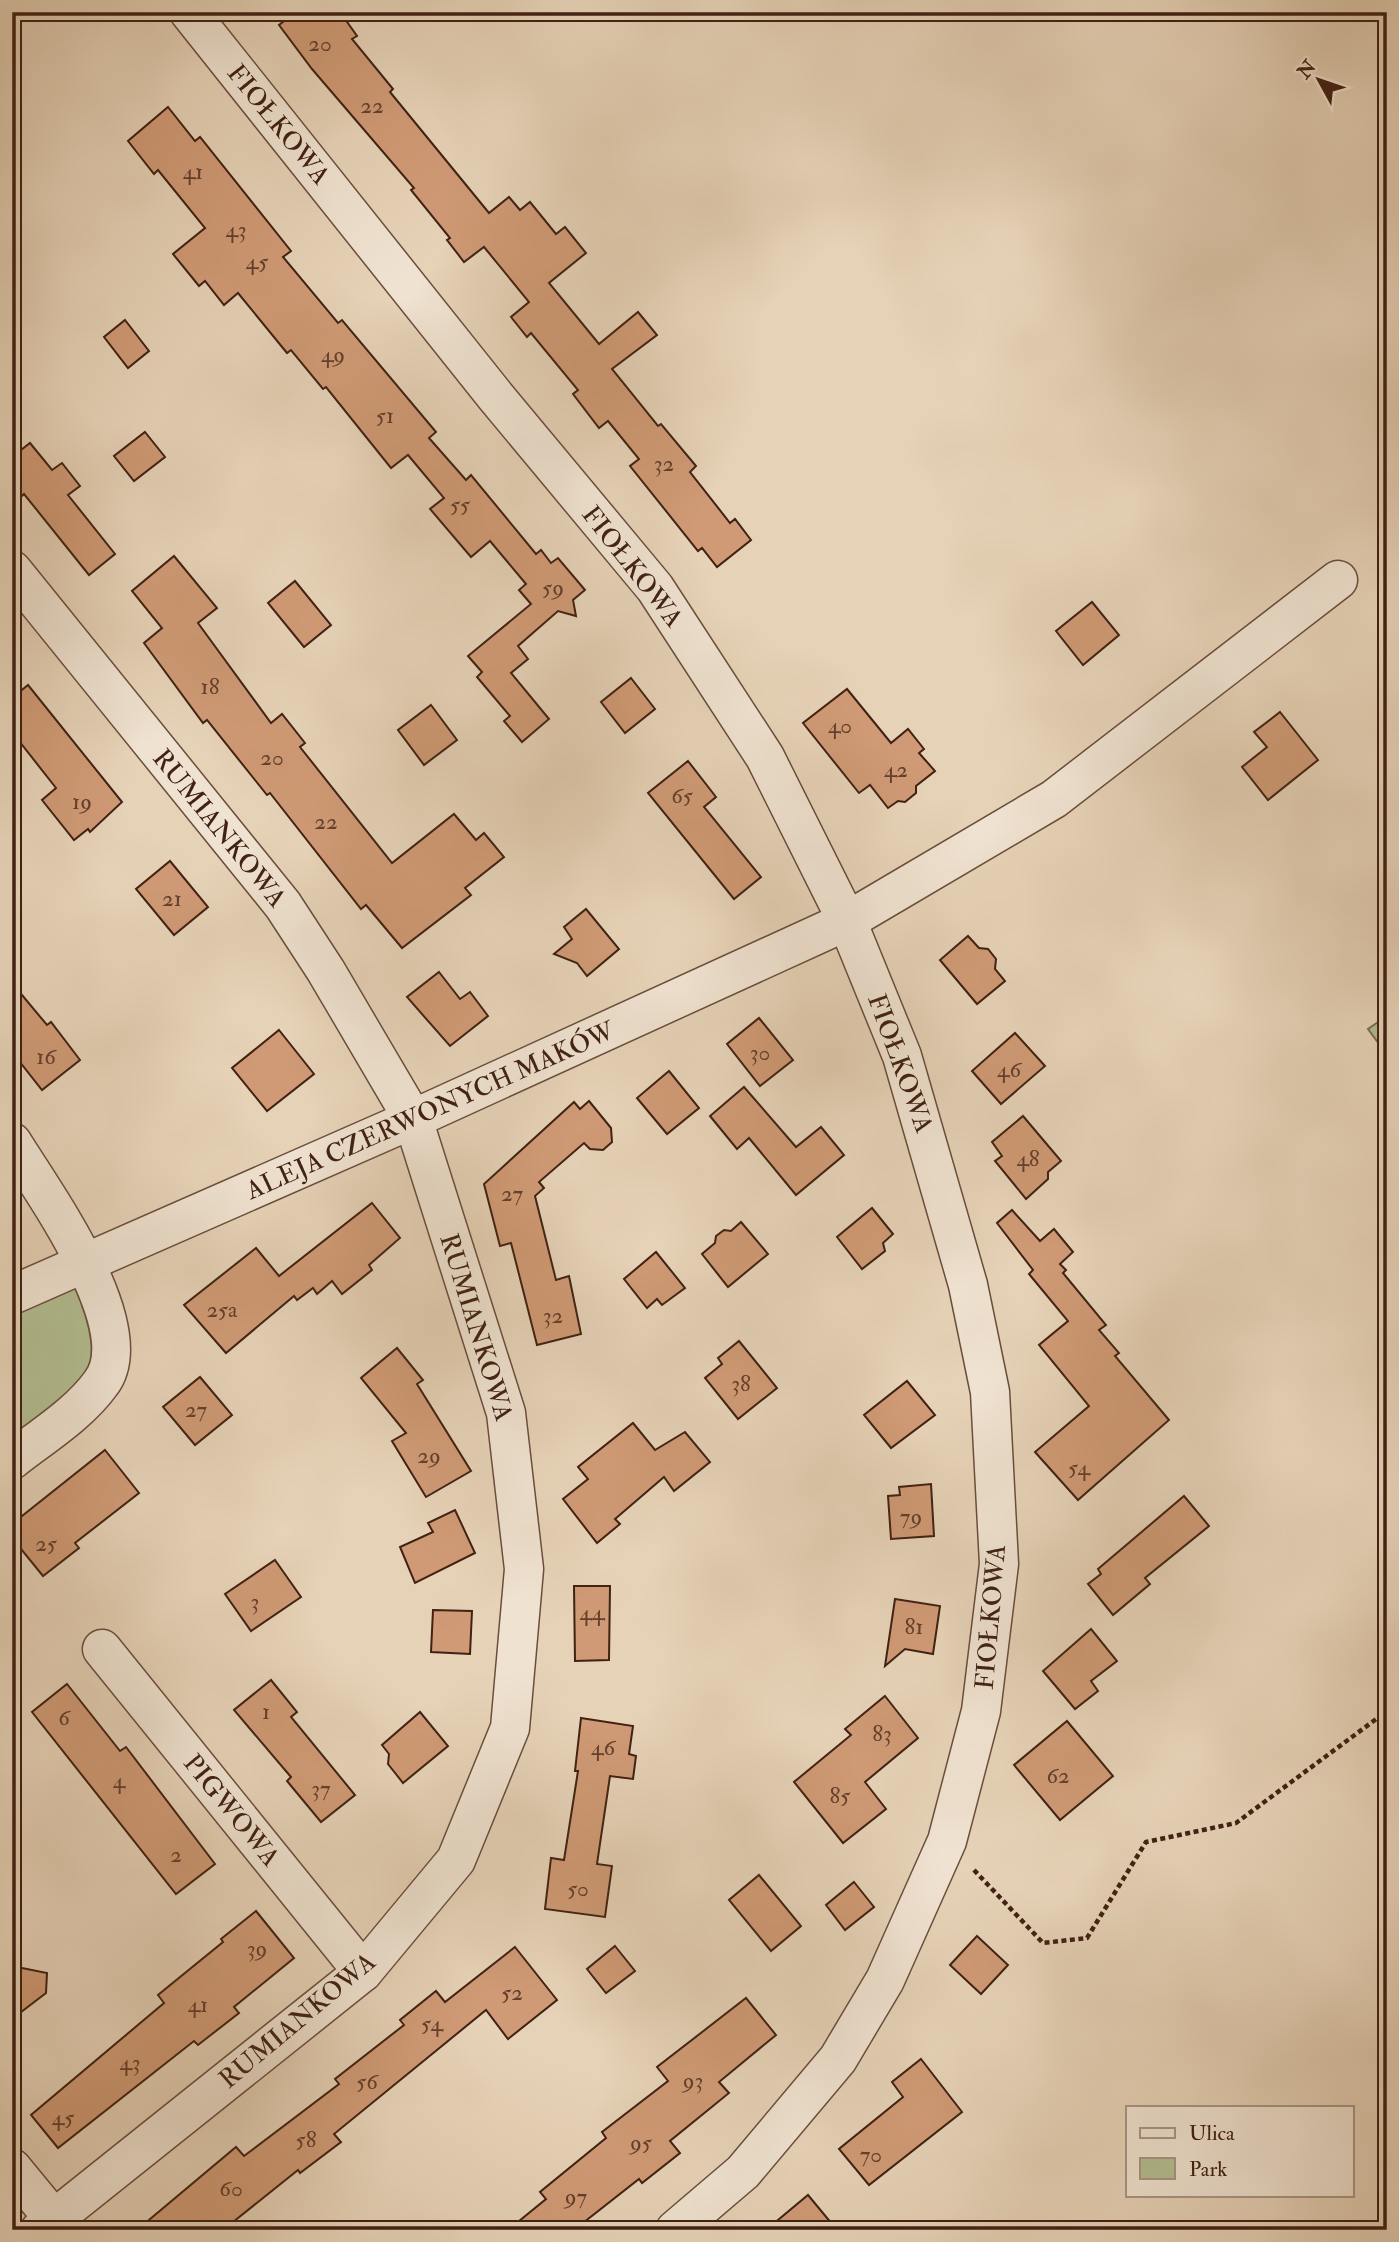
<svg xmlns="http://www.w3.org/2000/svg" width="1399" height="2242" viewBox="0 0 1399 2242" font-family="'IM FELL Double Pica',serif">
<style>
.green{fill:#b2bd90;stroke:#796f52;stroke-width:2}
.building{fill:#cf9a75;stroke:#402113;stroke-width:2}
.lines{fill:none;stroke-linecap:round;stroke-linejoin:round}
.minor-casing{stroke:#6a4d3c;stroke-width:41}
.path{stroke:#402113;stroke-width:4.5;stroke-dasharray:5 3.5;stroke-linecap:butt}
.minor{stroke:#efe2d0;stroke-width:38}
.labels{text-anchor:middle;stroke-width:5;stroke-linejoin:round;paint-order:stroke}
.number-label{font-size:23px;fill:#643f2c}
.street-label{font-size:26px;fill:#402113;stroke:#efe2d0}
</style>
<rect width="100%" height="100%" fill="#e6d2b7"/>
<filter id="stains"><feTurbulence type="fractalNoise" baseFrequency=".00286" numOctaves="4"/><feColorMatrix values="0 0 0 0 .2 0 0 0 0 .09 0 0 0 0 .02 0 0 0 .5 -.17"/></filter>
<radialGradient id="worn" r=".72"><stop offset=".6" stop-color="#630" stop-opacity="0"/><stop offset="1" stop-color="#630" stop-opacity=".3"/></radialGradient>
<g class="green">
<path d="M 1387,1016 L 1387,1055 L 1368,1029 Z"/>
<path d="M 84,1268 L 110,1357 L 12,1458 L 12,1298 Z"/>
</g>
<g class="building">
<path d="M 296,12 L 340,12 L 357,36 L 352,39 L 393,89 L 390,92 L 489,213 L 509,197 L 520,210 L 530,202 L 556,234 L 565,227 L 586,253 L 549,283 L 599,344 L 638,312 L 657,335 L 612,369 L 658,426 L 661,424 L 696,466 L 690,472 L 730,523 L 735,519 L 751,540 L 717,567 L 702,548 L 698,551 L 630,466 L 639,459 L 608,421 L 599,428 L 573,394 L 578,390 L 531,333 L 527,337 L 511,317 L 529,302 L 484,247 L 464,262 L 447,240 L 450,238 L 411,190 L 414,188 L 312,69 L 279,25 Z"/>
<path d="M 168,107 L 195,141 L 200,137 L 291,251 L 283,257 L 338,323 L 342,320 L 436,432 L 429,438 L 466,480 L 471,475 L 536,554 L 541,550 L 551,563 L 558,558 L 585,590 L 573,600 L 576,616 L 558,611 L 518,646 L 528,659 L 511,673 L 549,719 L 522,742 L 504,721 L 510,716 L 477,677 L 482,672 L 468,656 L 531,604 L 519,590 L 526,584 L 490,541 L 471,557 L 430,509 L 444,498 L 408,455 L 391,468 L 326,387 L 323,389 L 291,350 L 287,353 L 238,293 L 224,305 L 205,281 L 199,286 L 173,254 L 205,228 L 158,170 L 154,174 L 128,141 Z"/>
<path d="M 125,320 L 149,351 L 128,368 L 104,337 Z"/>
<path d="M 145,432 L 165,457 L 134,481 L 114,456 Z"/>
<path d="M 30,443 L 52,470 L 62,463 L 80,486 L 68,495 L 115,554 L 89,575 L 24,494 L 12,505 L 12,457 Z"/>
<path d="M 174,556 L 217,608 L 198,623 L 271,723 L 282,714 L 305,743 L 300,747 L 392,863 L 454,814 L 476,840 L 484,833 L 504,857 L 465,888 L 471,895 L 402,948 L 366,905 L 361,909 L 270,793 L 267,795 L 207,720 L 203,723 L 144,643 L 162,628 L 132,591 Z"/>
<path d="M 295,581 L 331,625 L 304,647 L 268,603 Z"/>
<path d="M 1092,602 L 1119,635 L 1083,665 L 1056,631 Z"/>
<path d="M 631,678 L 655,709 L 625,733 L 601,702 Z"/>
<path d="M 28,685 L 122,802 L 90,832 L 88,829 L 74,840 L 42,800 L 56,788 L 12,732 L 12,698 Z"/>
<path d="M 847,689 L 891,743 L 908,729 L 924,749 L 919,753 L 935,771 L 916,786 L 916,793 L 905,802 L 898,801 L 888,808 L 870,785 L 859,793 L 803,723 Z"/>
<path d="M 431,705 L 457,740 L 424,765 L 398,730 Z"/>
<path d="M 1280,712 L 1318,760 L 1268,800 L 1242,767 L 1267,747 L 1254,732 Z"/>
<path d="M 688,761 L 716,797 L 704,807 L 761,877 L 734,899 L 648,793 Z"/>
<path d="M 170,861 L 208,907 L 174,935 L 136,889 Z"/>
<path d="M 586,909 L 619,949 L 587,976 L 577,963 L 554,954 L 572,939 L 564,927 Z"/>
<path d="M 968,936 L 979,948 L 988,949 L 996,959 L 995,969 L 1005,981 L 977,1004 L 940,960 Z"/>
<path d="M 439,972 L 460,999 L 470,992 L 488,1016 L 450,1046 L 407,997 Z"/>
<path d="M 12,983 L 47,1025 L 51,1022 L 80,1060 L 42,1090 L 12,1052 Z"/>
<path d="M 759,1018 L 793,1060 L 760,1086 L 727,1044 Z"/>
<path d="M 279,1030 L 314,1074 L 267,1111 L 232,1068 Z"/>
<path d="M 1015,1033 L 1045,1066 L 1001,1104 L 972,1071 Z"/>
<path d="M 669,1071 L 699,1108 L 667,1134 L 637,1098 Z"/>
<path d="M 744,1087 L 796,1147 L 821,1127 L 844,1155 L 796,1195 L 749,1138 L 737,1149 L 710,1116 Z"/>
<path d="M 589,1101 L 611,1128 L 612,1142 L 603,1150 L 590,1149 L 584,1143 L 539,1182 L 544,1188 L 535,1196 L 556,1280 L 569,1276 L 581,1334 L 537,1345 L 511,1243 L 500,1246 L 484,1184 L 574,1102 L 580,1109 Z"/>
<path d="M 1023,1116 L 1061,1161 L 1048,1172 L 1048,1179 L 1026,1199 L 995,1161 L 1002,1156 L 992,1142 Z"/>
<path d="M 372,1203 L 400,1238 L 369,1265 L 372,1270 L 342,1294 L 332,1281 L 317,1294 L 313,1288 L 297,1300 L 294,1296 L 226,1353 L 184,1305 L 256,1248 L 279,1276 Z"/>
<path d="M 872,1208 L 893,1234 L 883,1243 L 885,1251 L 862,1269 L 837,1237 Z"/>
<path d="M 1012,1210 L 1040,1241 L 1054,1229 L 1073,1252 L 1060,1264 L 1066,1270 L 1063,1273 L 1106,1325 L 1099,1330 L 1119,1353 L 1115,1356 L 1169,1420 L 1078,1500 L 1035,1452 L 1089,1406 L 1039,1345 L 1068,1321 L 1029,1274 L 1033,1270 L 997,1223 Z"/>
<path d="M 741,1222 L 768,1254 L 728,1287 L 702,1254 L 715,1243 L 716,1236 L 724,1230 L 731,1231 Z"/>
<path d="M 656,1252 L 685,1288 L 662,1305 L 657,1299 L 647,1308 L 624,1279 Z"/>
<path d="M 739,1341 L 777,1388 L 738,1419 L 705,1378 L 722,1364 L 718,1358 Z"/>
<path d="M 397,1348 L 423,1380 L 417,1384 L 471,1471 L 426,1497 L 392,1441 L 406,1433 L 361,1378 Z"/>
<path d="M 200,1377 L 232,1415 L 195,1445 L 163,1407 Z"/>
<path d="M 907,1381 L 935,1415 L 891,1448 L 864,1415 Z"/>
<path d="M 633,1423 L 655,1450 L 685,1432 L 710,1462 L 674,1491 L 664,1477 L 615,1519 L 620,1524 L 597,1543 L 563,1499 L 588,1479 L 578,1467 Z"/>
<path d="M 105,1450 L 139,1493 L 75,1543 L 79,1548 L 43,1576 L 12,1538 L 12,1524 Z"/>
<path d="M 931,1484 L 934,1536 L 891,1539 L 888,1496 L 900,1495 L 899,1487 Z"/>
<path d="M 1184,1496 L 1209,1526 L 1145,1578 L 1150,1584 L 1113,1615 L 1088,1584 L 1101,1574 L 1098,1569 Z"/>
<path d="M 455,1510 L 475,1553 L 415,1583 L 400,1547 L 433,1532 L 428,1523 Z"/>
<path d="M 275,1560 L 301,1597 L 251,1631 L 225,1594 Z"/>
<path d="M 574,1586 L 610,1586 L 609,1660 L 575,1661 Z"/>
<path d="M 895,1599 L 940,1606 L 933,1654 L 905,1649 L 885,1666 Z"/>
<path d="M 433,1610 L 472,1611 L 470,1654 L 431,1652 Z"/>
<path d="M 1091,1629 L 1117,1661 L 1091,1681 L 1098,1691 L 1075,1709 L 1043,1671 Z"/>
<path d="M 271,1680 L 297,1712 L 291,1717 L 355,1795 L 321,1822 L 287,1781 L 291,1777 L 234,1710 Z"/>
<path d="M 67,1684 L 120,1751 L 126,1747 L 215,1864 L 176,1894 L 32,1712 Z"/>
<path d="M 885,1696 L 918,1738 L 865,1782 L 886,1809 L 843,1843 L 794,1782 L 851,1735 L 845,1729 Z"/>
<path d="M 420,1712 L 448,1746 L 403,1783 L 388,1764 L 389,1754 L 382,1745 Z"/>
<path d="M 581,1718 L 633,1726 L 629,1754 L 636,1756 L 633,1779 L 610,1776 L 597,1864 L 612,1866 L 605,1917 L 545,1909 L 551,1858 L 564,1860 L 578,1771 L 575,1771 Z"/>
<path d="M 1067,1721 L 1113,1776 L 1060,1820 L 1014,1765 Z"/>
<path d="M 759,1875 L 801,1926 L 771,1951 L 729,1900 Z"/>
<path d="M 854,1882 L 874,1907 L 845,1930 L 826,1905 Z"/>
<path d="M 256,1911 L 294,1958 L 234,2007 L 239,2013 L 198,2045 L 194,2041 L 58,2148 L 31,2115 L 164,2003 L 158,1995 L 223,1942 L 221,1939 Z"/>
<path d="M 977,1936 L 1008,1965 L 981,1994 L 950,1965 Z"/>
<path d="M 615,1946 L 635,1971 L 606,1993 L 587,1969 Z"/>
<path d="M 515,1947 L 557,2000 L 508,2039 L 486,2010 L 334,2134 L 341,2142 L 300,2173 L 298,2170 L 223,2230 L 137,2230 L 236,2147 L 244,2156 L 339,2084 L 335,2079 L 404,2025 L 400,2020 L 436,1991 L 445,2002 Z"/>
<path d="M 12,1966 L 47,1973 L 46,1993 L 12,2019 Z"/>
<path d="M 746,1998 L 776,2035 L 719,2082 L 729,2093 L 670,2141 L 680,2153 L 642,2183 L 639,2179 L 574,2230 L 508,2230 L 546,2199 L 540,2192 L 606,2138 L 602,2132 L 668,2081 L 657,2067 Z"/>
<path d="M 921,2059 L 962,2112 L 869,2185 L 839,2149 L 903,2097 L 892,2082 Z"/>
<path d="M 808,2195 L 837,2230 L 766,2230 Z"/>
</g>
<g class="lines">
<g class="minor-casing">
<g id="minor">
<path d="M 189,12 L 496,397 L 655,588 L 765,757 L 847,921 L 902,1056 L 968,1285 L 990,1392 L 999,1564 L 981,1711 L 947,1841 L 885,1980 L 838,2059 L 743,2172 L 675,2230"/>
<path d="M 12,570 L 283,905 L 326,971 L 413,1119 L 506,1413 L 524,1569 L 510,1728 L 456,1860 L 363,1972 L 40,2230"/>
<path d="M 12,1142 C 42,1191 143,1328 101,1383 C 79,1414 41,1437 12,1460"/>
<path d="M 12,1295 L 413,1119 L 847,921 L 1054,799 L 1338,580"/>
<path d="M 102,1649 L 363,1972"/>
<path d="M 12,2168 L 63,2230"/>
</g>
</g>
<path class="path" d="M 974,1870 L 1043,1943 L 1087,1938 L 1146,1842 L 1236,1823 L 1387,1711"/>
<use href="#minor" class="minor"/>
</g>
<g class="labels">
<g class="number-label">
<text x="320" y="51">20</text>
<text x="372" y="113">22</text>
<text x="193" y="179">41</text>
<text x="236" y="237">43</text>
<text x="257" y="269">45</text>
<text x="333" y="362">49</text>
<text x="385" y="423">51</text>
<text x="664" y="471">32</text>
<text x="460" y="512">55</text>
<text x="553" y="595">59</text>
<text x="210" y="694">18</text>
<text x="840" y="733">40</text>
<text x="272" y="765">20</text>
<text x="896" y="777">42</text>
<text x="682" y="803">65</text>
<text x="82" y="809">19</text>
<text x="326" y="829">22</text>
<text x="172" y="906">21</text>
<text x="760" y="1060">30</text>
<text x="46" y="1064">16</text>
<text x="1009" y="1077">46</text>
<text x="1028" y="1166">48</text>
<text x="512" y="1201">27</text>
<text x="222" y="1317">25a</text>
<text x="553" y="1323">32</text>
<text x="741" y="1391">38</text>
<text x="196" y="1417">27</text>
<text x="429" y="1463">29</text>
<text x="1079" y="1475">54</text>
<text x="911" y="1524">79</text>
<text x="46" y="1551">25</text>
<text x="255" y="1609">3</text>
<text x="592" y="1620">44</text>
<text x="914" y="1634">81</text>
<text x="266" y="1719">1</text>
<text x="64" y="1725">6</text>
<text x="882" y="1741">83</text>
<text x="603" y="1755">46</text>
<text x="1058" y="1783">62</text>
<text x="119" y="1788">4</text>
<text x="321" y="1796">37</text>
<text x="840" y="1803">85</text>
<text x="176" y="1862">2</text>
<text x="578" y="1896">50</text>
<text x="257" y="1956">39</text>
<text x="512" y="2000">52</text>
<text x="198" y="2012">41</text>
<text x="432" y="2031">54</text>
<text x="130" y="2070">43</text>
<text x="693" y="2088">93</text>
<text x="367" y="2089">56</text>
<text x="63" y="2125">45</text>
<text x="306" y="2147">58</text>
<text x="641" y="2150">95</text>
<text x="871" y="2162">70</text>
<text x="231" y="2196">60</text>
<text x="576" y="2204">97</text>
</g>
<g class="street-label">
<text transform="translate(279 124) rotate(51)" y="9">FIOŁKOWA</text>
<text transform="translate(633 566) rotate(52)" y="9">FIOŁKOWA</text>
<text transform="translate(220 828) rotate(51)" y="9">RUMIANKOWA</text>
<text transform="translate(901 1063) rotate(70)" y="9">FIOŁKOWA</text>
<text transform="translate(430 1110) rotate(-24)" y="9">ALEJA CZERWONYCH MAKÓW</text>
<text transform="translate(477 1327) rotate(73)" y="9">RUMIANKOWA</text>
<text transform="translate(990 1617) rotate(-85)" y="9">FIOŁKOWA</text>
<text transform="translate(232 1810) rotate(51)" y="9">PIGWOWA</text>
<text transform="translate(297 2020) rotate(-40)" y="9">RUMIANKOWA</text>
</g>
</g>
<rect width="1399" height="2242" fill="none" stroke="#e6d2b7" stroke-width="42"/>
<rect x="14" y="14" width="1371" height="2214" fill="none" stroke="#402113" stroke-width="3.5"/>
<rect x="21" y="21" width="1357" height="2200" fill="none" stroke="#402113" stroke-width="2"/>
<rect x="1126" y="2106" width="228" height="91" fill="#efe2d0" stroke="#a99584" stroke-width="2"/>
<rect x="1140" y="2128" width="35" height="10" fill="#efe2d0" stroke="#a99584" stroke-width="2"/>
<text x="1189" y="2140" font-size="21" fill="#402113">Ulica</text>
<rect x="1140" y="2158" width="35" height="21" fill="#b2bd90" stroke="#a99584" stroke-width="2"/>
<text x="1189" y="2176" font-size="21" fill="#402113">Park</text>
<g transform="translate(1319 80) rotate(310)" stroke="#efe2d0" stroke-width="5" paint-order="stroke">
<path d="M0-5L12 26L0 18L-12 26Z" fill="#402113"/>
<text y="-10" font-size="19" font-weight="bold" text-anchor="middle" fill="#402113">N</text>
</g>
<rect width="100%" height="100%" filter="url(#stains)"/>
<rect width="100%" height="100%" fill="url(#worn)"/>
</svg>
